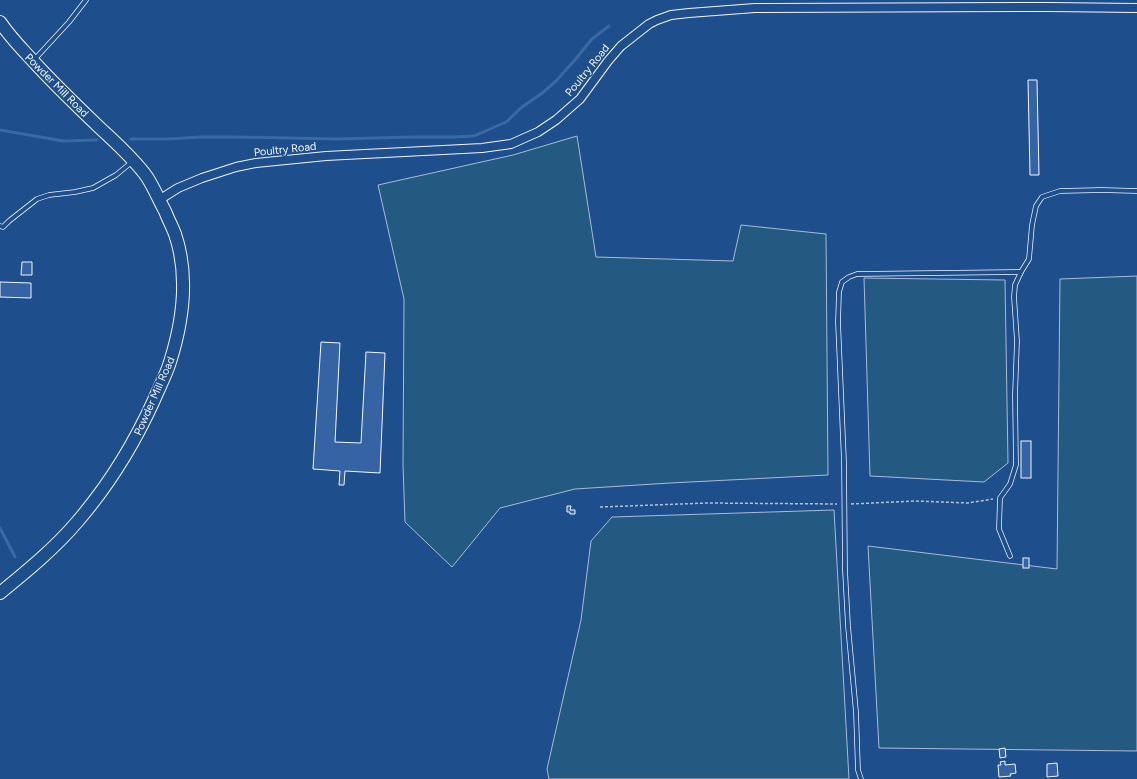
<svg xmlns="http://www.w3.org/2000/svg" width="1137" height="779" viewBox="0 0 1137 779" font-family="Figtree,sans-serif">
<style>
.green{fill:#245a82;stroke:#a8bbd7}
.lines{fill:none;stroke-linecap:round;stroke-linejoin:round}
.stream{stroke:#3b69a3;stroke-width:3}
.building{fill:#3563a3;stroke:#f2f6ff}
.service-casing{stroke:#f2f6ff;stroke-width:5.5}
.minor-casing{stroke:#f2f6ff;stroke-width:10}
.secondary-casing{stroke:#f2f6ff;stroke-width:14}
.path{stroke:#b3c4dc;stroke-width:1.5;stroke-dasharray:3 2;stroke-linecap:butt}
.service{stroke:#1f4e8c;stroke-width:4}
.minor{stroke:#1f4e8c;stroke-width:8}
.secondary{stroke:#1f4e8c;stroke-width:12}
.labels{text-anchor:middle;stroke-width:3;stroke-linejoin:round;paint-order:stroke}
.street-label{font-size:11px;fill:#f2f6ff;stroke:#1f4e8c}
</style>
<rect width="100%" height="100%" fill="#1f4e8c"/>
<g class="green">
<path d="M 577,136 L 596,257 L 733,261 L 741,225 L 826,234 L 828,475 L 670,483 L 575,489 L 500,508 L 452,567 L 405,522 L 403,465 L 404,299 L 378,185 L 513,155 Z"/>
<path d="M 1137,276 L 1137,751 L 879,748 L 868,546 L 1057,569 L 1060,279 Z"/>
<path d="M 864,278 L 1005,280 L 1008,463 L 984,482 L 870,476 Z"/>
<path d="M 834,510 L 849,779 L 549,779 L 547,769 L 581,620 L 591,541 L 612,517 Z"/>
</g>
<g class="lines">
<g class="stream">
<path d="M 0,130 L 63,141 L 97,140"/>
<path d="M 131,139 L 168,139 L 201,137 L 237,137 L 337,139 L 411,137 L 454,137 L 474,136 L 506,122 L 522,107 L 541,94 L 555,82 L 574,61 L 592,39 L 609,26"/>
<path d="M 0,528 L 15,557"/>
</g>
</g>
<g class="building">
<path d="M 1028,80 L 1037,80 L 1039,175 L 1030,175 Z"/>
<path d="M 22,262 L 32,262 L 32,275 L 21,275 Z"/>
<path d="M 0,282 L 31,283 L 31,298 L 0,297 Z"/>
<path d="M 321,342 L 340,343 L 335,442 L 361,443 L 366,352 L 385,353 L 380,473 L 345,471 L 344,485 L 339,485 L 340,471 L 313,469 Z"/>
<rect x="1021" y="441" width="10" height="37"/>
<path d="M 567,506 L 571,506 L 570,510 L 575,510 L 575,514 L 570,514 L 570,512 L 567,512 Z"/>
<rect x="1023" y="558" width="6" height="10"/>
<path d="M 1005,748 L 1006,757 L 1000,758 L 999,749 Z"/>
<path d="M 1005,761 L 1005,765 L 1015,764 L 1016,773 L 1010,774 L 1011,776 L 999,777 L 998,765 L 1001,765 L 1000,762 Z"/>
<path d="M 1057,763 L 1058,776 L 1047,777 L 1047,764 Z"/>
</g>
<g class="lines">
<g class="service-casing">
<g id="service">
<path d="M 34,60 L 69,22 L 86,0"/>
<path d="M 0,226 L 3,227 L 9,221 L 37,199 L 49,195 L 75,192 L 93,188 L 116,175 L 133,161"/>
<path d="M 1010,556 L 999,529 L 1000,498 L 1010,484 L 1016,465 L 1015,395 L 1017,341 L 1014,297 L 1015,285 L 1021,272 L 1029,259 L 1032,225 L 1036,206 L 1042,197 L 1060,191 L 1102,190 L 1137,191"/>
<path d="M 861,779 L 858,770 L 856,712 L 848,626 L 845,570 L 844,462 L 838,322 L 839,292 L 842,282 L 849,277 L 857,274 L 1021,272"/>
</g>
</g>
<g class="minor-casing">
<path id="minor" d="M 159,200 L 178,188 L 202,178 L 236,167 L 256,163 L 326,156 L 482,148 L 511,144 L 538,132 L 556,120 L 580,99 L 608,61 L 621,46 L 649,24 L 657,20 L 671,15 L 689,13 L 755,8 L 1049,7 L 1137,8"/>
</g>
<g class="secondary-casing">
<path id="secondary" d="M 0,22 C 10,37 22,49 34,62 C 55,85 78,107 101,129 C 117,144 134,159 147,177 C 154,188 159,200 165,211 C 168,219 172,226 175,234 C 189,275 183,321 170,362 C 166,375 159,388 154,400 C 134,444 109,485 77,522 C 55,548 27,571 0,593"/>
</g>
<g class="path">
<path d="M 851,504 L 915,501 L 968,503 L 993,499"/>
<path d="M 600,507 L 707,503 L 837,504"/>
</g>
<use href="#service" class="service"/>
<use href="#minor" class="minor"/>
<use href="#secondary" class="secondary"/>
</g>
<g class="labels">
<g class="street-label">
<text transform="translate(587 70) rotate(-51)" y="4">Poultry Road</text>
<text transform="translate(57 85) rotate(45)" y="4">Powder Mill Road</text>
<text transform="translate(285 149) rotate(-6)" y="4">Poultry Road</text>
<text transform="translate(154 396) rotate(-66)" y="4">Powder Mill Road</text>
</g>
</g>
</svg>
